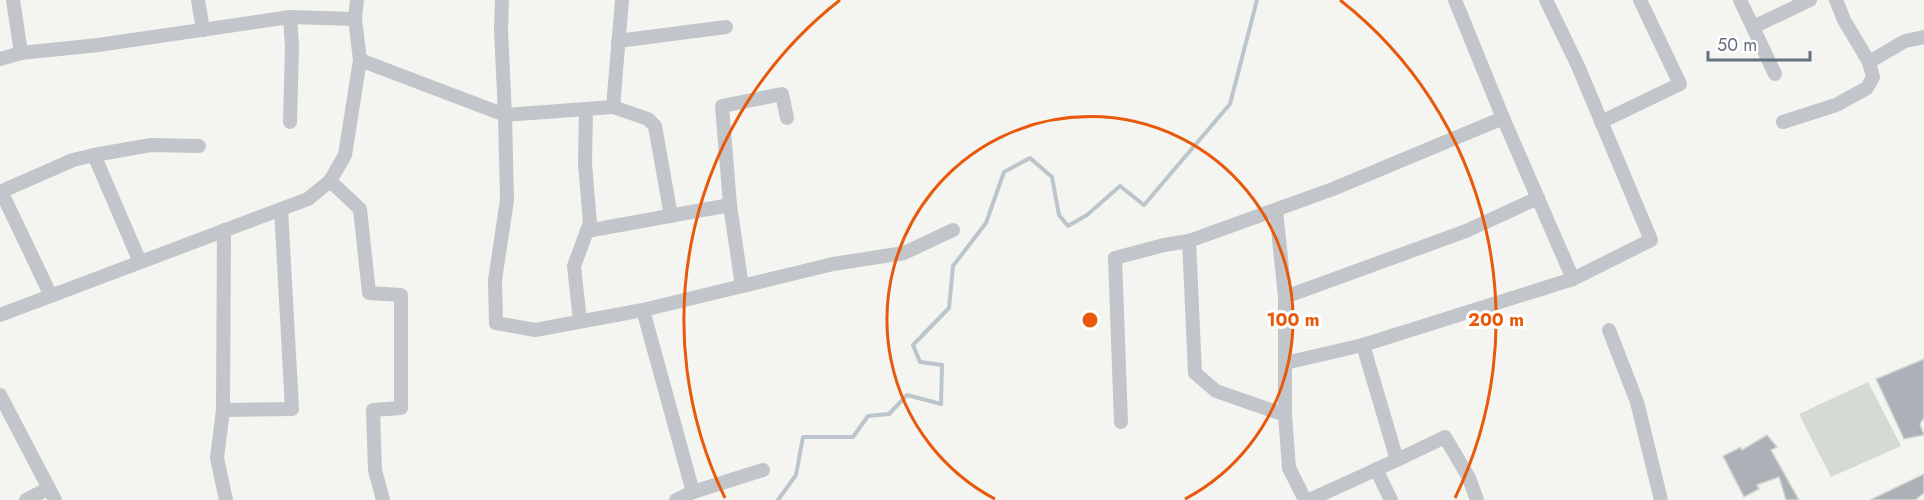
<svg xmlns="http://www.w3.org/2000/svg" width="1924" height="500" viewBox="0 0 1924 500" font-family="Jost,sans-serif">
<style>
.green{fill:#d4dbd2}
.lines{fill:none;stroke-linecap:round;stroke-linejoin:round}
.stream{stroke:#bbc5cb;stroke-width:4}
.building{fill:#abb1b6;stroke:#d5d6d4;stroke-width:1.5}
.minor{stroke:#c2c5c9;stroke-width:14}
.ring{fill:none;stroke:#e8590c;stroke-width:3}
.centre{fill:#e8590c;stroke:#fff;stroke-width:3}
.ring-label{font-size:18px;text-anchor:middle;font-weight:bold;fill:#e8590c;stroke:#fff;stroke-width:6;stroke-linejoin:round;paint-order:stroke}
</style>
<rect width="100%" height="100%" fill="#f4f5f1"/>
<path class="green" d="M 1868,382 L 1901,446 L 1831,477 L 1799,414 Z"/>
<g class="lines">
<path class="stream" d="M 778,500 L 796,475 L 803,437 L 853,437 L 868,416 L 889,414 L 907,395 L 941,404 L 942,365 L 920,362 L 913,345 L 949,308 L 953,266 L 986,223 L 1004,172 L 1030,158 L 1052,177 L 1059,215 L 1068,226 L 1087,215 L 1120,186 L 1144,205 L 1230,104 L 1257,0"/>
</g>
<g class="building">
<path d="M 1924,359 L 1924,418 L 1920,424 L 1924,435 L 1904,439 L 1876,379 Z"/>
<path d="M 1767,435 L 1777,447 L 1771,450 L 1799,500 L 1786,500 L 1779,477 L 1757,485 L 1759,489 L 1744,497 L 1723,456 L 1741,447 L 1742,450 Z"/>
<path d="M 1924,474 L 1924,493 L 1915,500 L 1870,500 Z"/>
</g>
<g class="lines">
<g class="minor">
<path d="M 198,0 L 203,30"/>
<path d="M 502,0 L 501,30 L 505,115 L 507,200 L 495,280 L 496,323 L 535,330 L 643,310 L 833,264 L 904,253 L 953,230"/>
<path d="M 1740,0 L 1775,74"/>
<path d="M 1836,0 L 1844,20 L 1869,62 L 1905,41 L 1924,37"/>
<path d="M 290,17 L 292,46 L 290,122"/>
<path d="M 1753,27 L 1810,0"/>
<path d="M 618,41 L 726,27"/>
<path d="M 21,53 L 98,45 L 290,17 L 355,19"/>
<path d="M 0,59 L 21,53 L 13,0"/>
<path d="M 360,60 L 505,115 L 613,107 L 622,0"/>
<path d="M 613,107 L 648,119 L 655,126 L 671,216"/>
<path d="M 1503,118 L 1573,279 L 1651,240 L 1578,66 L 1546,0"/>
<path d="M 1601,122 L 1680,84 L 1640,0"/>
<path d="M 1783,122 L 1836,105 L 1867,88 L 1873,77 L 1869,62"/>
<path d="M 94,155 L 140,262"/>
<path d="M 330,181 L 360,209 L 369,293 L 401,295 L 401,408 L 373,410 L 375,470 L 383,500"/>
<path d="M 1,191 L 51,296"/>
<path d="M 0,192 L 73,160 L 94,155 L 151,145 L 199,146"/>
<path d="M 730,205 L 742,286"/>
<path d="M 1276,210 L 1285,297 L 1285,415"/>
<path d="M 224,230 L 223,410 L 217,458 L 226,500"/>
<path d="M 587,231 L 730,205 L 722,106 L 782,94 L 787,118"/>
<path d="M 1285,297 L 1466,231 L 1538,198"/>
<path d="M 643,310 L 693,492"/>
<path d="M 0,315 L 308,199 L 330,181 L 345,155 L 360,60 L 355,19 L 357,0"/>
<path d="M 580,321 L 574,266 L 590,223 L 585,164 L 586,109"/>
<path d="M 1609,330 L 1637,402 L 1661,500"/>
<path d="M 1363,345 L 1573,279"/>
<path d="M 1285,363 L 1363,345 L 1397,460 L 1309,500"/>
<path d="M 0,395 L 55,500"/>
<path d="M 223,410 L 292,409 L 281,209"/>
<path d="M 1121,422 L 1115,258 L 1164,245 L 1189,241"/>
<path d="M 1397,460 L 1445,437 L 1469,478 L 1477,500"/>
<path d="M 1376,469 L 1391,500"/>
<path d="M 26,500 L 49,488"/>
<path d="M 676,500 L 693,492 L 763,470"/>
<path d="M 1305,500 L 1289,468 L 1285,415 L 1216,391 L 1195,373 L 1189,241 L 1333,189 L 1503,118 L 1455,0"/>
</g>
</g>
<g class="ring">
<path d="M995 499A203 203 0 1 1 1185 499"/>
<path d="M725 498A406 406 0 0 1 840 0M1340 0A406 406 0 0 1 1455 498"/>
</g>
<circle cx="1090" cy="320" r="9" class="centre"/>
<g class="ring-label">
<text x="1293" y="326">100 m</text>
<text x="1496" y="326">200 m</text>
</g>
<path d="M1708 51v9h102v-9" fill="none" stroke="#647181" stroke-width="3"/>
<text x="1717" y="51" font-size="18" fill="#647181" stroke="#ffffff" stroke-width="4.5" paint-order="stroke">50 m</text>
</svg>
